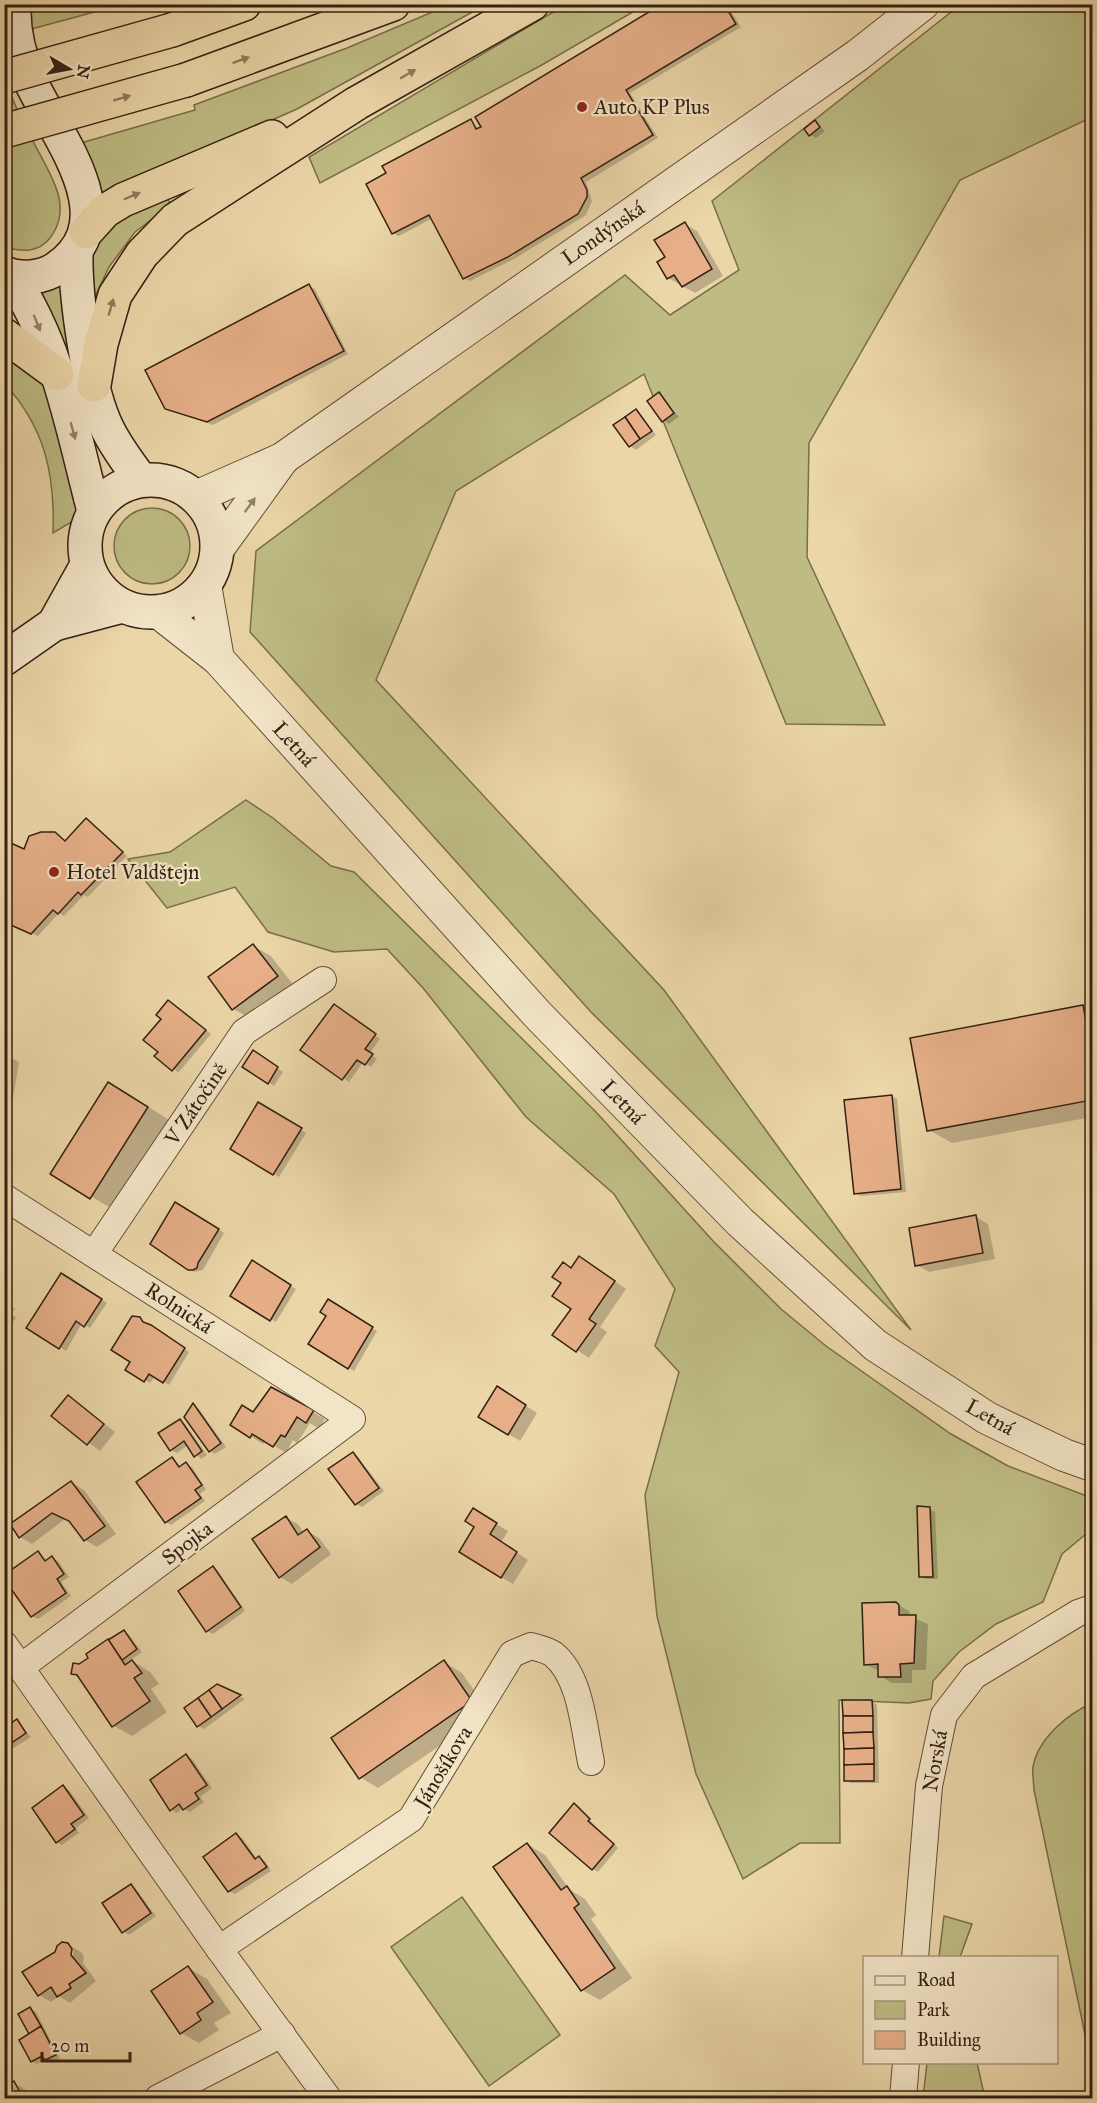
<svg xmlns="http://www.w3.org/2000/svg" width="1097" height="2103" viewBox="0 0 1097 2103" font-family="'IM FELL Great Primer',serif">
<style>
.green{fill:#bebc83;stroke:#796e4a;stroke-width:1.5}
.shadow{fill:#0003;fill-rule:evenodd}
.building{fill:#e6af88;stroke:#342012;stroke-width:1.5}
.lines{fill:none;stroke-linecap:round;stroke-linejoin:round}
.minor-casing{stroke:#624e38;stroke-width:28}
.tertiary-casing{stroke:#624e38;stroke-width:34}
.secondary-casing{stroke:#342012;stroke-width:36}
.trunk-casing{stroke:#342012;stroke-width:36}
.minor{stroke:#f2e4c6;stroke-width:26}
.tertiary{stroke:#f2e4c6;stroke-width:32}
.secondary{stroke:#f2e4c6;stroke-width:33}
.trunk{stroke:#ebd6a8;stroke-width:33}
.trunk-bridge-casing{stroke:#342012;stroke-width:36;stroke-linecap:butt}
.trunk-bridge{stroke:#ebd6a8;stroke-width:33}
.oneway{fill:#907b5d}
.oneway2{fill:#93826c}
.poi-dot{fill:#8f2418;stroke:#f2e4c6;stroke-width:2}
.labels{text-anchor:middle;stroke-width:4.5;stroke-linejoin:round;paint-order:stroke}
.poi-label{font-size:21px;fill:#342012;stroke:#f2e4c6;text-anchor:start}
.street-label{font-size:21px;fill:#342012;stroke:#f2e4c6}
</style>
<rect width="100%" height="100%" fill="#ebd6a8"/>
<filter id="stains"><feTurbulence type="fractalNoise" baseFrequency=".00333" numOctaves="4"/><feColorMatrix values="0 0 0 0 .2 0 0 0 0 .09 0 0 0 0 .02 0 0 0 .5 -.17"/></filter>
<radialGradient id="worn" r=".72"><stop offset=".6" stop-color="#630" stop-opacity="0"/><stop offset="1" stop-color="#630" stop-opacity=".3"/></radialGradient>
<g class="green">
<path d="M 30,5 L 120,5 L 28,30 Z"/>
<path d="M 449,5 L 485,5 L 297,109 L 101,195 L 74,145 L 195,110 L 194,105 L 347,48 Z"/>
<path d="M 565,5 L 645,5 L 540,66 L 320,183 L 309,157 Z"/>
<path d="M 960,5 L 1092,5 L 1092,117 L 960,180 L 809,443 L 807,557 L 885,725 L 786,724 L 644,374 L 456,491 L 376,680 L 664,990 L 911,1330 L 591,1012 L 250,632 L 256,551 L 625,275 L 670,315 L 739,270 L 712,201 Z"/>
<path d="M 4,74 C 10,97 22,120 33,141 C 48,172 75,205 50,238 C 38,253 22,252 5,247 Z"/>
<path d="M 166,196 L 171,205 L 135,232 L 109,267 L 92,303 L 86,300 L 93,247 L 127,210 Z"/>
<path d="M 64,274 L 76,403 L 40,285 Z"/>
<path d="M 4,347 L 44,384 L 79,505 L 73,521 L 53,533 C 55,474 45,428 5,384 Z"/>
<circle cx="152" cy="546" r="38"/>
<path d="M 246,800 L 273,818 L 331,866 L 354,872 L 596,1112 L 714,1242 L 781,1309 L 826,1346 L 951,1434 L 1008,1466 L 1092,1498 L 1092,1529 L 1062,1554 L 1043,1602 L 996,1624 L 959,1652 L 933,1681 L 931,1699 L 909,1703 L 839,1700 L 840,1843 L 800,1843 L 743,1879 L 696,1774 L 657,1616 L 645,1495 L 679,1372 L 655,1346 L 675,1289 L 614,1194 L 526,1117 L 423,988 L 387,949 L 334,952 L 268,932 L 235,887 L 167,908 L 128,859 L 170,852 Z"/>
<path d="M 1092,1703 L 1092,2068 L 1034,1790 C 1034,1783 1032,1774 1033,1767 C 1038,1738 1068,1714 1092,1703 Z"/>
<path d="M 462,1897 L 560,2035 L 489,2086 L 391,1947 Z"/>
<path d="M 944,1916 L 972,1924 L 960,1957 L 939,1957 Z"/>
<path d="M 927,2063 L 977,2063 L 985,2098 L 923,2098 Z"/>
</g>
<g class="shadow">
<path d="M 665,4 L 727,4 L 741,27 L 630,93 L 658,138 L 586,182 L 592,201 L 586,215 L 514,259 L 470,281 L 466,279 L 515,255 L 514,252 L 465,279 L 433,218 L 399,236 L 393,233 L 471,121 L 479,129 Z"/>
<path d="M 815,122 L 825,131 L 816,138 L 810,135 Z"/>
<path d="M 685,224 L 697,231 L 723,276 L 695,293 L 668,278 L 667,258 Z"/>
<path d="M 309,286 L 315,289 L 348,354 L 213,425 L 166,408 Z"/>
<path d="M 659,394 L 679,417 L 669,424 L 663,420 Z"/>
<path d="M 636,411 L 656,435 L 636,450 L 630,446 L 615,426 Z"/>
<path d="M 86,820 L 127,856 L 88,897 L 84,895 L 64,916 L 59,913 L 38,936 L 4,921 L 25,851 L 66,842 Z"/>
<path d="M 253,946 L 271,956 L 295,987 L 252,1019 L 233,1009 Z"/>
<path d="M 174,1005 L 211,1034 L 178,1073 L 160,1052 Z"/>
<path d="M 1083,1006 L 1092,1012 L 1092,1117 L 952,1143 L 929,1130 Z"/>
<path d="M 340,1009 L 380,1039 L 370,1053 L 377,1059 L 371,1067 L 363,1062 L 349,1082 L 303,1049 Z"/>
<path d="M 4,1054 L 19,1062 L 12,1104 L 4,1103 Z"/>
<path d="M 259,1055 L 283,1072 L 274,1086 L 268,1082 Z"/>
<path d="M 892,1096 L 897,1099 L 906,1192 L 861,1196 L 855,1193 Z"/>
<path d="M 141,1102 L 180,1127 L 124,1216 L 52,1173 Z"/>
<path d="M 259,1104 L 306,1133 L 279,1177 L 232,1149 Z"/>
<path d="M 176,1204 L 224,1233 L 203,1270 L 195,1272 L 189,1269 Z"/>
<path d="M 976,1217 L 988,1224 L 995,1259 L 929,1272 L 917,1265 Z"/>
<path d="M 252,1262 L 296,1289 L 276,1322 L 232,1295 Z"/>
<path d="M 592,1265 L 626,1289 L 600,1327 L 607,1332 L 589,1358 L 555,1335 L 573,1309 L 563,1283 L 572,1269 Z"/>
<path d="M 62,1275 L 107,1303 L 90,1328 L 82,1323 L 66,1351 L 28,1327 Z"/>
<path d="M 4,1301 L 15,1309 L 11,1314 L 16,1318 L 4,1333 Z"/>
<path d="M 328,1301 L 377,1331 L 354,1371 L 310,1344 L 328,1315 Z"/>
<path d="M 139,1318 L 189,1352 L 169,1385 L 155,1376 L 150,1383 L 127,1369 L 132,1361 Z"/>
<path d="M 272,1389 L 325,1419 L 319,1429 L 310,1423 L 297,1443 L 293,1440 L 286,1453 L 265,1440 L 263,1444 L 232,1425 L 254,1414 Z"/>
<path d="M 509,1395 L 537,1413 L 520,1441 L 480,1417 Z"/>
<path d="M 68,1396 L 115,1432 L 100,1451 L 53,1416 Z"/>
<path d="M 193,1405 L 198,1408 L 226,1447 L 215,1454 L 210,1451 Z"/>
<path d="M 180,1420 L 185,1424 L 207,1455 L 201,1459 L 188,1445 L 177,1453 L 171,1450 Z"/>
<path d="M 353,1453 L 358,1457 L 384,1491 L 362,1507 L 356,1504 L 330,1470 Z"/>
<path d="M 172,1458 L 181,1467 L 186,1464 L 192,1467 L 206,1489 L 200,1494 L 205,1501 L 171,1525 L 166,1522 Z"/>
<path d="M 4,1477 L 12,1488 L 4,1494 Z"/>
<path d="M 72,1483 L 84,1490 L 116,1534 L 97,1547 L 85,1540 L 72,1522 L 65,1519 L 32,1544 L 20,1537 Z"/>
<path d="M 4,1498 L 11,1506 L 4,1511 Z"/>
<path d="M 929,1509 L 935,1512 L 938,1579 L 926,1579 L 920,1576 Z"/>
<path d="M 485,1517 L 508,1531 L 501,1542 L 528,1560 L 513,1584 L 501,1577 Z"/>
<path d="M 286,1518 L 298,1524 L 304,1533 L 307,1531 L 319,1538 L 331,1554 L 292,1584 L 280,1577 L 254,1540 Z"/>
<path d="M 38,1553 L 47,1561 L 52,1558 L 58,1561 L 69,1577 L 61,1582 L 71,1596 L 38,1619 L 32,1616 Z"/>
<path d="M 213,1568 L 218,1571 L 245,1611 L 213,1634 L 207,1631 Z"/>
<path d="M 896,1604 L 909,1611 L 911,1617 L 928,1624 L 926,1670 L 912,1670 L 912,1683 L 892,1683 L 880,1676 L 879,1671 L 865,1664 Z"/>
<path d="M 124,1631 L 129,1635 L 142,1652 L 131,1660 L 150,1672 L 159,1684 L 151,1689 L 167,1712 L 132,1736 L 114,1726 L 80,1678 L 73,1673 Z"/>
<path d="M 444,1662 L 462,1673 L 489,1712 L 378,1788 L 360,1777 Z"/>
<path d="M 218,1686 L 245,1699 L 204,1729 L 198,1726 Z"/>
<path d="M 4,1698 L 10,1706 L 4,1710 Z"/>
<path d="M 872,1701 L 877,1705 L 879,1783 L 851,1783 L 845,1780 Z"/>
<path d="M 17,1721 L 31,1737 L 9,1751 L 4,1748 L 4,1730 Z"/>
<path d="M 186,1756 L 192,1759 L 212,1788 L 200,1797 L 204,1802 L 190,1812 L 183,1808 L 177,1813 L 171,1809 Z"/>
<path d="M 63,1787 L 69,1790 L 89,1818 L 76,1828 L 79,1833 L 62,1845 L 57,1842 Z"/>
<path d="M 574,1805 L 618,1848 L 598,1872 L 593,1869 Z"/>
<path d="M 236,1834 L 242,1838 L 257,1859 L 265,1861 L 271,1871 L 235,1894 L 229,1891 Z"/>
<path d="M 527,1844 L 545,1855 L 570,1890 L 585,1899 L 596,1915 L 591,1919 L 632,1978 L 600,2000 L 582,1990 Z"/>
<path d="M 131,1885 L 136,1889 L 156,1916 L 129,1935 L 123,1931 Z"/>
<path d="M 68,1945 L 81,1952 L 84,1957 L 83,1963 L 96,1981 L 70,2003 L 59,1996 L 51,2002 L 39,1995 ZM 71,1950 L 74,1950 L 71,1963 Z"/>
<path d="M 188,1968 L 207,1979 L 231,2013 L 214,2023 L 219,2030 L 199,2043 L 181,2033 Z"/>
<path d="M 30,2009 L 36,2012 L 60,2058 L 51,2063 L 46,2059 L 37,2064 L 32,2061 Z"/>
<path d="M 4,2077 L 26,2090 L 30,2098 L 4,2098 Z"/>
<path d="M 585,2092 L 593,2098 L 577,2098 Z"/>
</g>
<g class="building">
<path d="M 662,4 L 724,4 L 736,24 L 626,90 L 653,135 L 581,178 L 587,190 L 587,197 L 578,214 L 508,257 L 463,279 L 429,215 L 392,234 L 366,184 L 386,173 L 382,166 L 471,119 L 476,129 L 481,127 L 475,117 Z"/>
<path d="M 815,120 L 820,127 L 809,136 L 804,129 Z"/>
<path d="M 685,222 L 712,269 L 682,287 L 674,275 L 667,279 L 657,262 L 665,257 L 654,240 Z"/>
<path d="M 309,284 L 344,351 L 207,422 L 165,409 L 145,370 Z"/>
<path d="M 659,392 L 674,413 L 662,422 L 647,401 Z"/>
<path d="M 636,409 L 652,431 L 640,439 L 625,417 Z"/>
<path d="M 625,417 L 640,439 L 629,447 L 613,425 Z"/>
<path d="M 86,818 L 123,852 L 81,895 L 78,892 L 58,914 L 53,910 L 31,934 L 4,922 L 4,840 L 24,849 L 29,836 L 41,832 L 55,832 L 65,841 Z"/>
<path d="M 253,944 L 278,976 L 232,1010 L 208,977 Z"/>
<path d="M 168,1000 L 206,1030 L 172,1071 L 154,1056 L 158,1052 L 143,1040 L 161,1019 L 156,1015 Z"/>
<path d="M 334,1004 L 376,1034 L 365,1049 L 373,1054 L 365,1065 L 357,1060 L 342,1080 L 300,1050 Z"/>
<path d="M 1083,1005 L 1092,1054 L 1092,1100 L 927,1131 L 910,1038 Z"/>
<path d="M 253,1050 L 278,1067 L 268,1084 L 242,1067 Z"/>
<path d="M 108,1082 L 148,1107 L 90,1199 L 50,1174 Z"/>
<path d="M 892,1095 L 901,1189 L 854,1194 L 844,1100 Z"/>
<path d="M 258,1102 L 302,1128 L 273,1175 L 230,1149 Z"/>
<path d="M 175,1202 L 219,1229 L 198,1263 L 197,1268 L 193,1270 L 188,1270 L 150,1244 Z"/>
<path d="M 976,1215 L 983,1253 L 915,1266 L 909,1228 Z"/>
<path d="M 579,1256 L 615,1281 L 589,1319 L 596,1324 L 576,1352 L 552,1335 L 571,1309 L 552,1296 L 561,1283 L 552,1277 L 563,1262 L 571,1268 Z"/>
<path d="M 252,1260 L 291,1285 L 270,1321 L 230,1296 Z"/>
<path d="M 61,1273 L 102,1299 L 84,1327 L 76,1321 L 59,1349 L 26,1328 Z"/>
<path d="M 328,1299 L 373,1327 L 348,1369 L 308,1344 L 326,1316 L 320,1312 Z"/>
<path d="M 132,1316 L 140,1317 L 143,1322 L 151,1325 L 185,1348 L 163,1383 L 149,1374 L 144,1382 L 125,1370 L 130,1362 L 111,1350 Z"/>
<path d="M 497,1386 L 526,1405 L 508,1435 L 478,1417 Z"/>
<path d="M 271,1387 L 314,1410 L 306,1423 L 297,1417 L 285,1437 L 281,1435 L 273,1447 L 252,1434 L 250,1438 L 230,1425 L 242,1405 L 253,1412 Z"/>
<path d="M 68,1395 L 104,1424 L 87,1445 L 51,1416 Z"/>
<path d="M 193,1403 L 221,1443 L 209,1452 L 184,1417 Z"/>
<path d="M 180,1419 L 202,1451 L 194,1457 L 184,1441 L 170,1451 L 158,1433 Z"/>
<path d="M 353,1452 L 379,1488 L 355,1505 L 328,1469 Z"/>
<path d="M 172,1457 L 179,1467 L 186,1462 L 202,1485 L 195,1490 L 201,1498 L 165,1523 L 136,1482 Z"/>
<path d="M 71,1481 L 105,1526 L 84,1541 L 69,1521 L 52,1513 L 19,1538 L 10,1524 Z"/>
<path d="M 917,1506 L 930,1507 L 933,1577 L 919,1577 Z"/>
<path d="M 473,1508 L 497,1523 L 490,1534 L 517,1552 L 501,1578 L 459,1552 L 474,1527 L 465,1521 Z"/>
<path d="M 286,1516 L 298,1535 L 307,1529 L 320,1547 L 279,1578 L 252,1539 Z"/>
<path d="M 38,1551 L 45,1561 L 52,1556 L 64,1574 L 57,1579 L 66,1593 L 31,1617 L 4,1579 L 4,1575 Z"/>
<path d="M 213,1566 L 241,1607 L 206,1632 L 178,1591 Z"/>
<path d="M 896,1602 L 899,1605 L 899,1615 L 916,1615 L 914,1663 L 900,1664 L 901,1677 L 878,1677 L 878,1664 L 864,1665 L 862,1603 Z"/>
<path d="M 124,1630 L 137,1649 L 122,1660 L 108,1640 Z"/>
<path d="M 108,1639 L 125,1665 L 132,1660 L 142,1673 L 134,1678 L 150,1701 L 112,1727 L 77,1675 L 71,1674 L 73,1663 L 79,1664 L 88,1658 L 86,1654 Z"/>
<path d="M 444,1660 L 472,1701 L 359,1779 L 331,1738 Z"/>
<path d="M 217,1684 L 241,1695 L 222,1709 L 209,1690 Z"/>
<path d="M 209,1690 L 222,1709 L 211,1717 L 198,1698 Z"/>
<path d="M 198,1698 L 211,1717 L 197,1727 L 184,1708 Z"/>
<path d="M 842,1700 L 872,1700 L 873,1716 L 843,1716 Z"/>
<path d="M 843,1716 L 873,1716 L 873,1732 L 843,1733 Z"/>
<path d="M 17,1719 L 26,1733 L 4,1748 L 4,1728 Z"/>
<path d="M 873,1732 L 874,1748 L 844,1749 L 843,1733 Z"/>
<path d="M 874,1748 L 874,1764 L 844,1765 L 844,1749 Z"/>
<path d="M 186,1754 L 207,1785 L 195,1793 L 199,1799 L 183,1810 L 179,1804 L 170,1811 L 150,1780 Z"/>
<path d="M 874,1764 L 874,1781 L 844,1781 L 844,1765 Z"/>
<path d="M 63,1785 L 84,1815 L 71,1824 L 75,1829 L 56,1843 L 32,1808 Z"/>
<path d="M 574,1803 L 590,1819 L 588,1821 L 614,1844 L 592,1870 L 549,1833 Z"/>
<path d="M 236,1833 L 255,1859 L 259,1856 L 267,1867 L 228,1892 L 203,1857 Z"/>
<path d="M 527,1843 L 561,1890 L 567,1886 L 579,1904 L 574,1908 L 615,1968 L 581,1991 L 493,1867 Z"/>
<path d="M 131,1884 L 151,1913 L 122,1933 L 102,1903 Z"/>
<path d="M 62,1942 L 68,1943 L 72,1949 L 71,1955 L 86,1973 L 69,1984 L 71,1988 L 57,1997 L 51,1987 L 38,1996 L 22,1972 L 55,1952 L 57,1946 Z"/>
<path d="M 188,1966 L 213,2002 L 197,2013 L 201,2020 L 180,2034 L 151,1991 Z"/>
<path d="M 30,2007 L 41,2026 L 29,2034 L 18,2014 Z"/>
<path d="M 41,2026 L 56,2055 L 45,2060 L 42,2056 L 31,2062 L 19,2040 Z"/>
<path d="M 14,2081 L 23,2098 L 4,2098 L 4,2083 L 6,2086 Z"/>
</g>
<g class="lines">
<g class="minor-casing">
<g id="minor">
<path d="M 4,1197 L 352,1419 L 21,1667"/>
<path d="M 94,1254 L 244,1032 L 323,980"/>
<path d="M 4,1644 L 219,1949 L 328,2098"/>
<path d="M 219,1949 L 411,1819 L 512,1654 L 531,1646 C 538,1648 547,1650 553,1654 C 581,1676 584,1729 591,1762"/>
<path d="M 915,1958 L 929,1786 L 944,1715 L 974,1676 L 1078,1613 L 1092,1608"/>
<path d="M 158,2098 L 282,2034"/>
<path d="M 903,2098 L 906,2062"/>
</g>
</g>
<g class="tertiary-casing">
<g id="tertiary">
<path d="M 196,497 L 282,459 L 858,55 L 923,4"/>
<path d="M 217,550 L 282,460"/>
<path d="M 205,585 L 218,659"/>
<path d="M 158,612 L 218,659 L 537,1014 L 740,1222 L 875,1345 L 987,1418 L 1064,1455 L 1092,1465"/>
</g>
</g>
<g class="secondary-casing">
<g id="secondary">
<path d="M 76,252 C 75,297 88,391 108,430 C 117,448 129,464 141,480"/>
<path d="M 4,273 C 20,280 43,278 57,268 C 128,219 55,135 30,80 C 19,56 13,31 14,4"/>
<path d="M 11,276 C 58,344 73,432 94,511"/>
<circle cx="151" cy="546" r="66"/>
<path d="M 54,624 L 122,606"/>
<path d="M 4,659 L 54,624 L 87,565"/>
</g>
</g>
<g class="trunk-casing">
<g id="trunk">
<path d="M 172,30 L 244,4"/>
<path d="M 186,80 L 393,4"/>
<path d="M 86,232 L 105,211 L 123,200 L 272,137"/>
<path d="M 4,335 L 57,374"/>
<path d="M 94,385 L 101,344 L 115,295 L 142,254 L 175,220 L 357,103 L 532,4"/>
</g>
</g>
<use href="#minor" class="minor"/>
<use href="#tertiary" class="tertiary"/>
<use href="#secondary" class="secondary"/>
<use href="#trunk" class="trunk"/>
<g class="trunk-bridge-casing">
<g id="trunk-bridge">
<path d="M 4,77 L 172,30"/>
<path d="M 4,131 L 186,80"/>
</g>
</g>
<use href="#trunk-bridge" class="trunk-bridge"/>
</g>
<defs><path id="oneway-solid" d="M-6-.8H1V-3.2L6.5 0L1 3.2V.8H-6Z" transform="scale(1.5)"/></defs>
<g class="oneway">
<use href="#oneway-solid" transform="translate(241 60) rotate(-20)"/>
<use href="#oneway-solid" transform="translate(408 74) rotate(-29)"/>
<use href="#oneway-solid" transform="translate(122 98) rotate(-16)"/>
<use href="#oneway-solid" transform="translate(132 196) rotate(-23)"/>
<use href="#oneway-solid" transform="translate(111 307) rotate(-74)"/>
</g>
<g class="oneway2">
<use href="#oneway-solid" transform="translate(37 323) rotate(68)"/>
<use href="#oneway-solid" transform="translate(73 431) rotate(75)"/>
<use href="#oneway-solid" transform="translate(250 505) rotate(-54)"/>
</g>
<g class="poi-dot">
<circle cx="582" cy="107" r="6"/>
<circle cx="54" cy="872" r="6"/>
</g>
<g class="labels">
<g class="poi-label">
<text x="594" y="114">Auto KP Plus</text>
<text x="66" y="879">Hotel Valdštejn</text>
</g>
<g class="street-label">
<text transform="translate(603 233) rotate(-35)" y="7">Londýnská</text>
<text transform="translate(294 744) rotate(48)" y="7">Letná</text>
<text transform="translate(623 1102) rotate(46)" y="7">Letná</text>
<text transform="translate(196 1104) rotate(-56)" y="7">V Zátočině</text>
<text transform="translate(179 1308) rotate(33)" y="7">Rolnická</text>
<text transform="translate(990 1417) rotate(29)" y="7">Letná</text>
<text transform="translate(187 1543) rotate(-37)" y="7">Spojka</text>
<text transform="translate(935 1761) rotate(-80)" y="7">Norská</text>
<text transform="translate(443 1767) rotate(-59)" y="7">Jánošíkova</text>
</g>
</g>
<rect width="1097" height="2103" fill="none" stroke="#ebd6a8" stroke-width="24"/>
<rect x="6" y="6" width="1085" height="2091" fill="none" stroke="#342012" stroke-width="3"/>
<rect x="12" y="12" width="1073" height="2079" fill="none" stroke="#342012" stroke-width="1.5"/>
<rect x="863" y="1956" width="195" height="108" fill="#f2e4c6" stroke="#a6967e" stroke-width="1.5"/>
<rect x="875" y="1976" width="30" height="9" fill="#f2e4c6" stroke="#a6967e" stroke-width="1.5"/>
<text x="917" y="1986" font-size="18" fill="#342012">Road</text>
<rect x="875" y="2001" width="30" height="18" fill="#bebc83" stroke="#a6967e" stroke-width="1.5"/>
<text x="917" y="2016" font-size="18" fill="#342012">Park</text>
<rect x="875" y="2031" width="30" height="18" fill="#e6af88" stroke="#a6967e" stroke-width="1.5"/>
<text x="917" y="2046" font-size="18" fill="#342012">Building</text>
<g transform="translate(69 69) rotate(100)" stroke="#f2e4c6" stroke-width="4.5" paint-order="stroke">
<path d="M0-4.5L10 22L0 15L-10 22Z" fill="#342012"/>
<text y="-9" font-size="16" font-weight="bold" text-anchor="middle" fill="#342012">N</text>
</g>
<path d="M42 2052v9h88v-9" fill="none" stroke="#342012" stroke-width="3"/>
<text x="51" y="2052" font-size="18" fill="#342012" stroke="#f2e4c6" stroke-width="4.5" paint-order="stroke">20 m</text>
<rect width="100%" height="100%" filter="url(#stains)"/>
<rect width="100%" height="100%" fill="url(#worn)"/>
</svg>
